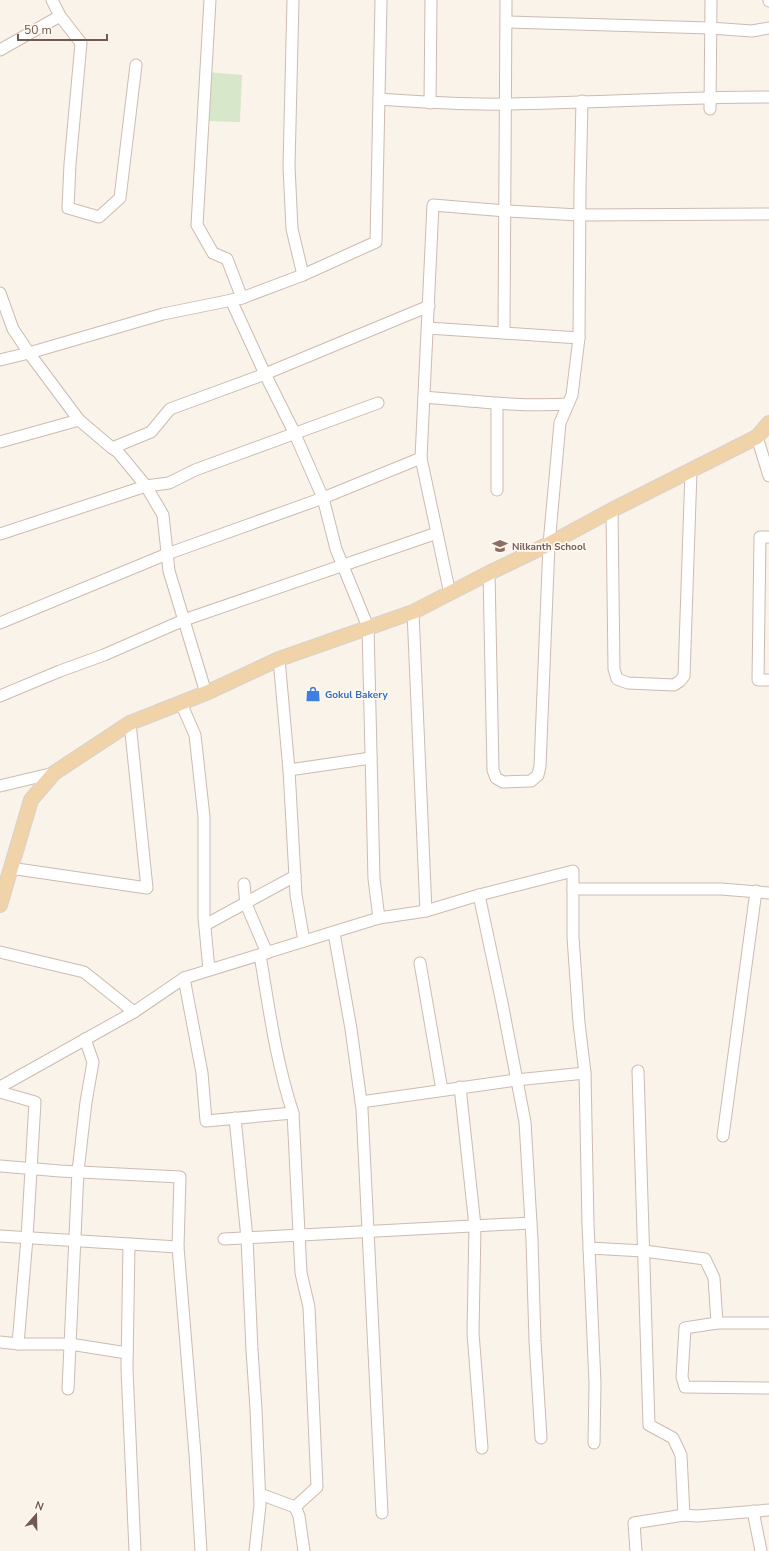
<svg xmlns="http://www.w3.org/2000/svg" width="769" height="1551" viewBox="0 0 769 1551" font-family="'Nunito Sans',sans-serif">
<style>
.green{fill:#d7e7ca}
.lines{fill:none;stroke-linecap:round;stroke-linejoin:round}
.minor-casing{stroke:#ccbbb1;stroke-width:13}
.major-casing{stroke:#d8d1ce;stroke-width:16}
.minor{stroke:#fff;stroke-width:11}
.major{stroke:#f1d3aa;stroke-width:14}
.labels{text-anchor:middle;stroke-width:3.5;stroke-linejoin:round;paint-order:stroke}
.education-label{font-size:10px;font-weight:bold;fill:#785e54;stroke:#fdf8f1;text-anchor:start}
.shop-label{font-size:10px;font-weight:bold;fill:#366cbe;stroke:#fdf8f1;text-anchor:start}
</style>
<rect width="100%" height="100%" fill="#faf3ea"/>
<path class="green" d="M 207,72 L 242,75 L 240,122 L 205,121 Z"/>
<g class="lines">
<g class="minor-casing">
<g id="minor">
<path d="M 52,0 L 60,16 L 81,43 L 70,164 L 68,208 L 99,217 L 120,198 L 136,65"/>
<path d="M 210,0 L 197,225 L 213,253 L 227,259 L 242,298"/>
<path d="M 293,0 L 289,166 L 292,229 L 303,275"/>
<path d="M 769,0 L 769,1"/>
<path d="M 507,22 L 710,28 L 752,31 L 769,28"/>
<path d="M 0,50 L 60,16"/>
<path d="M 379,99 C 421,102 463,105 506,104 C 594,103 681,97 769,97"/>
<path d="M 430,103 L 431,0"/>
<path d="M 710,109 L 711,0"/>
<path d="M 0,293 L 13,329 L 29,353 L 79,420 L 112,448 L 118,452 L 146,486 L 163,515 L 169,571 L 206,693"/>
<path d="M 231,300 L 265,374 L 294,432 L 323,498 L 336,549 L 368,627 L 374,879 L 379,918"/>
<path d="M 428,328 L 579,338"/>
<path d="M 504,332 L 506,0"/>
<path d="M 0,360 L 29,353 L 163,314 L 242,298 L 303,275 L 376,242 L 381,0"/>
<path d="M 424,397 C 472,401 520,407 568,404"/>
<path d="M 757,437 L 769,476"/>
<path d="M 0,442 L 79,420"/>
<path d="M 112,448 L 151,432 L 170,409 L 265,374 L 429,306"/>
<path d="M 497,490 L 497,403"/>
<path d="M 612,510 L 614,669 L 617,679 L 628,683 L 674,685 L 680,681 L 684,676 L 691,471"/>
<path d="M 0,534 L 146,486 L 169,483 L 195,470 L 378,403"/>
<path d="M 769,537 L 760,537 L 758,680 L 769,680"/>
<path d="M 489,573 L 493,770 L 496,778 L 503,782 L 531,781 L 538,775 L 540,766 L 549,544 L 560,423 L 572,395 L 579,338 L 580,188 L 582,101"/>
<path d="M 450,594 L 421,458 L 433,205 L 506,211 L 579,215 L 769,214"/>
<path d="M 413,612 L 426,911"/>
<path d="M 0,623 L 167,554 L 323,498 L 421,458"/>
<path d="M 279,659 L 289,770 L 296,895 L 304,941"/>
<path d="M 0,696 L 60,671 L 104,655 L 184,620 L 437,533"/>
<path d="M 181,703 L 195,735 L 204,817 L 204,917 L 209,970"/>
<path d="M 289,770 L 371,758"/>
<path d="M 0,786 L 54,773"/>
<path d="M 10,868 L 147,888 L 130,723"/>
<path d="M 244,884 L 246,904 L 267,953"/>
<path d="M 573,889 L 721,889 L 769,893"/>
<path d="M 479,895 L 502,1003 L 525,1122 L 532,1240 L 535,1341 L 541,1438"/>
<path d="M 205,925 L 295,876"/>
<path d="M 334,933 L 351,1029 L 362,1109 L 382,1513"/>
<path d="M 0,952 L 84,972 L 134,1012"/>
<path d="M 260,955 C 269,1008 276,1062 293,1113 L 301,1273 L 309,1307 L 317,1487 L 295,1507 L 260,1494"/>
<path d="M 420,963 L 442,1090"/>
<path d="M 184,978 L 202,1073 L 206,1121 L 293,1113"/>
<path d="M 638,1071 L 649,1425 L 673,1438 L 681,1455 L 684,1515"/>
<path d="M 0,1087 L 134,1012 L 184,978 L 379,918 L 426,911 L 479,895 L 573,871 L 573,937 L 579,1023 L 585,1073 L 588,1224 L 595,1383 L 594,1443"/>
<path d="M 460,1087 L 475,1226 L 473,1333 L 482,1448"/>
<path d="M 0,1092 L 35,1102 L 27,1238 L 18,1344"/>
<path d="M 361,1102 L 516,1080 L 585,1073"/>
<path d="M 235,1118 L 247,1238 L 252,1350 L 256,1409 L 260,1505 L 255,1551"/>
<path d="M 723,1136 L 756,891"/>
<path d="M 0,1166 L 60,1171 L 180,1177 L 178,1247 L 195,1454 L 201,1551"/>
<path d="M 0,1236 L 178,1247"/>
<path d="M 224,1239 L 531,1223"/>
<path d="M 129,1244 L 127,1369 L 135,1551"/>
<path d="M 589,1248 L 644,1251 L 705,1259 L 714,1278 L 717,1323"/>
<path d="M 769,1323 L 717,1323 L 685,1328 L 682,1377 L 685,1387 L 769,1388"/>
<path d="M 0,1342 L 18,1344 L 70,1344 L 127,1353"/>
<path d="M 68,1389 L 78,1171 L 86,1102 L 93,1062 L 85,1039"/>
<path d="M 295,1507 L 299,1516 L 304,1551"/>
<path d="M 753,1511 L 761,1551"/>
<path d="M 636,1551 L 634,1523 L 684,1515 L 697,1516 L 769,1510"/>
</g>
</g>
<g class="major-casing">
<path id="major" d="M 0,905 L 31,800 L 54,773 L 130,723 L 206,693 L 279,659 L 413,612 L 489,573 L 549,544 L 612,510 L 757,437 L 769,423"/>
</g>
<use href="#minor" class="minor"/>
<use href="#major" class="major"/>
</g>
<defs>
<g id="school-bare" transform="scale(1.2)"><path d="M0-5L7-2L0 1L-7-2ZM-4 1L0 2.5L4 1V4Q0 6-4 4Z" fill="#8d6e63" stroke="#fdf8f1" stroke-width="2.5" paint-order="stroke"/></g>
<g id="shop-bare" transform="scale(1.2)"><path d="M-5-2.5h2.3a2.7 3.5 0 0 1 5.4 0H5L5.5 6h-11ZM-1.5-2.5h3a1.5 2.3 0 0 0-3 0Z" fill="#3f7fe0" stroke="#fdf8f1" stroke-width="2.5" paint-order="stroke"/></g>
</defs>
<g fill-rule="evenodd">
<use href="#school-bare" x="500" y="546"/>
<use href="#shop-bare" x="313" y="694"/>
</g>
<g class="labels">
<g class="education-label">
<text x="512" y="550">Nilkanth School</text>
</g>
<g class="shop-label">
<text x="325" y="698">Gokul Bakery</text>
</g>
</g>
<g transform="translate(36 1515) rotate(20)" stroke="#fdf8f1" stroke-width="3" paint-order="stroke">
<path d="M0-3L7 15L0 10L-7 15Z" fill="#735a50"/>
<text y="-6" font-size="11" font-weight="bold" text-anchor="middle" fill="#735a50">N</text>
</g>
<path d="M18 34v6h89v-6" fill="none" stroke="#735a50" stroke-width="2"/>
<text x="24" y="34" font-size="12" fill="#735a50" stroke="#fdf8f1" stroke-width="3" paint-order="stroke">50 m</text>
</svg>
